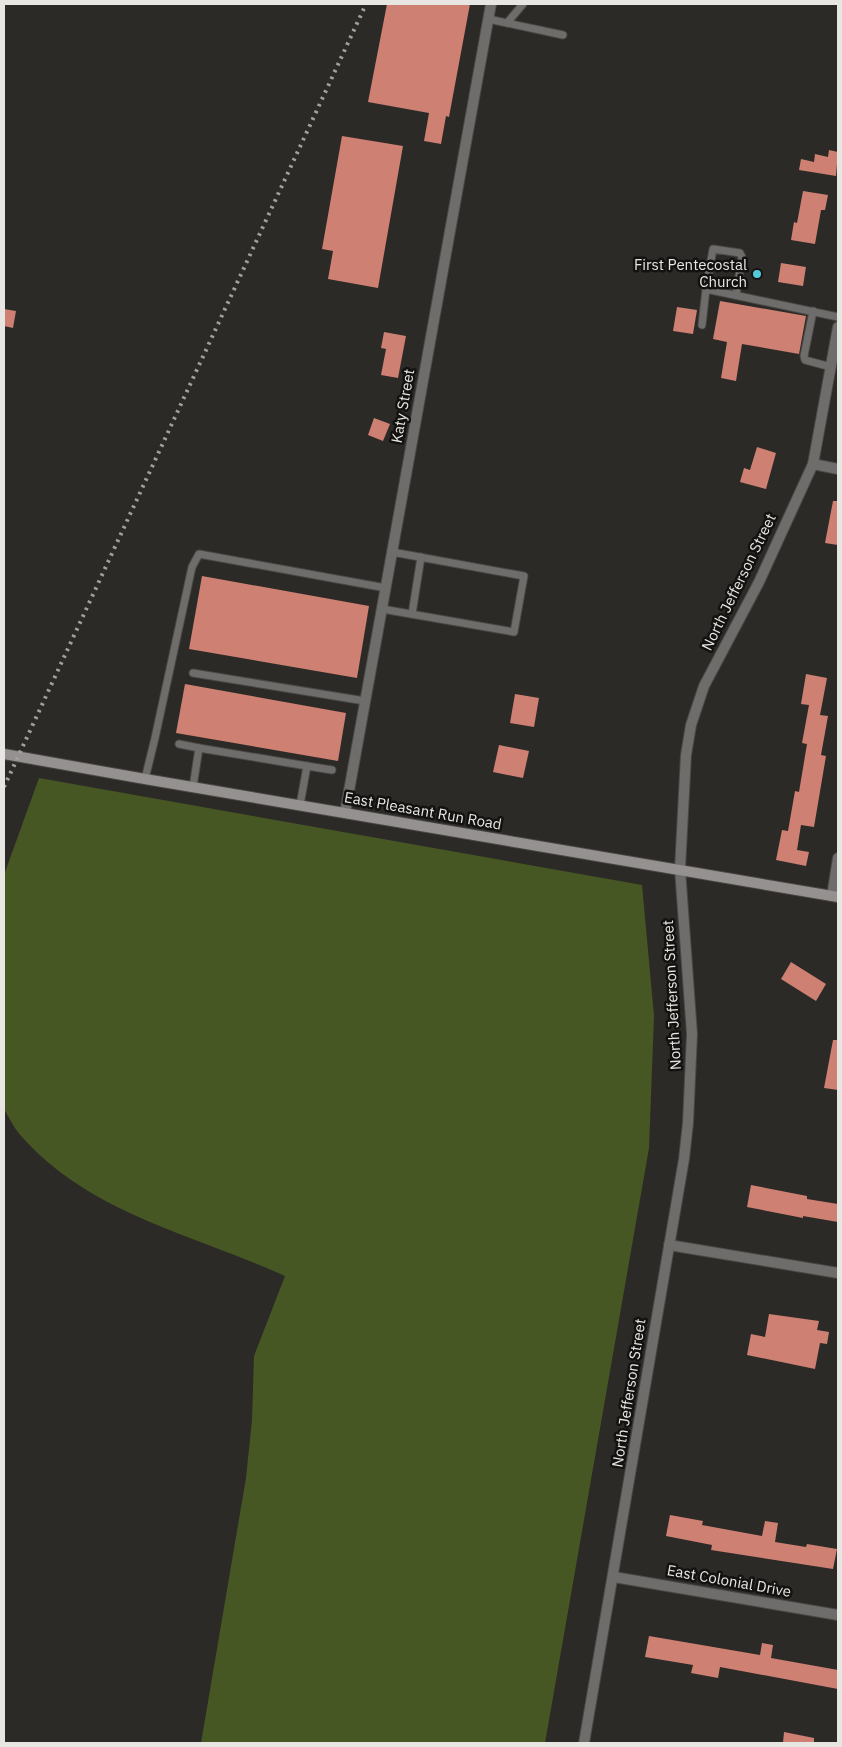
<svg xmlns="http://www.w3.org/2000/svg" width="842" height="1747" viewBox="0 0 842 1747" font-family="'IBM Plex Sans',sans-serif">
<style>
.green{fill:#475724}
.building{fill:#ce8073}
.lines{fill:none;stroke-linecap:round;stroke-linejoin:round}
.service-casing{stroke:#4a4844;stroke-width:9}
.minor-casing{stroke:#4a4844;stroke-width:12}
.tertiary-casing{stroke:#4a4844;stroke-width:12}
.secondary-casing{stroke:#4a4844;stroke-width:12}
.service{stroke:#6f6c6c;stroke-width:7}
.minor{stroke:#6f6c6c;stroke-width:10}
.tertiary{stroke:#6f6c6c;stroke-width:10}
.secondary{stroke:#959191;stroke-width:10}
.rail{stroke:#a1a09c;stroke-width:4;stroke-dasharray:2.5 5;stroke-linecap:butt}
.poi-dot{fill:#52cbd8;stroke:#141211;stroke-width:2}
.labels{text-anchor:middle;stroke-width:5;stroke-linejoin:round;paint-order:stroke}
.poi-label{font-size:15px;fill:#e7e6e3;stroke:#141211;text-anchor:end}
.street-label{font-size:15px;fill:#e7e6e3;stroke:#141211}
</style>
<rect width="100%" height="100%" fill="#2c2a26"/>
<path class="green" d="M 39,778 L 642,885 L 654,1016 L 649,1148 L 545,1743 L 201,1743 L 246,1478 L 252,1420 L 254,1356 L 285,1276 C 195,1235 91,1214 23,1138 C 15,1130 10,1119 4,1109 L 4,875 Z"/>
<g class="building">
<path d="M 387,4 L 470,4 L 449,117 L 446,116 L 441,144 L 424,141 L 429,113 L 368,102 Z"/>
<path d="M 342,136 L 403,146 L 378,288 L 328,279 L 333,251 L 322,249 Z"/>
<path d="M 829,150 L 838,152 L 836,176 L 799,170 L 801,159 L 814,162 L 815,154 L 828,157 Z"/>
<path d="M 803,191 L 828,195 L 825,210 L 821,210 L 815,244 L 791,240 L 794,222 L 797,223 Z"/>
<path d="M 781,263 L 806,267 L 803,286 L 778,282 Z"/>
<path d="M 720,301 L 806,316 L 799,354 L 742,344 L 736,381 L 721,378 L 727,342 L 713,339 Z"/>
<path d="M 677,307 L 697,310 L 693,334 L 673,331 Z"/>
<path d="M 4,309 L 16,311 L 13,328 L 4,326 Z"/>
<path d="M 384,332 L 406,336 L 398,378 L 381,375 L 386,349 L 381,348 Z"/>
<path d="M 374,418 L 390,424 L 383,441 L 368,435 Z"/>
<path d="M 757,447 L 776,453 L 766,489 L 740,482 L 744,468 L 750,470 Z"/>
<path d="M 833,501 L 838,501 L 838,545 L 825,543 Z"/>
<path d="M 202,576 L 369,606 L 357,678 L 189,649 Z"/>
<path d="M 806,674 L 827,678 L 820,715 L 828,716 L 821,755 L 826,756 L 814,827 L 801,825 L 797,850 L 809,852 L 806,866 L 776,860 L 782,830 L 788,831 L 795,791 L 799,792 L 807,744 L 802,743 L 809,705 L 801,704 Z"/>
<path d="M 185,684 L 346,713 L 338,761 L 176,733 Z"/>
<path d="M 515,694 L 539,698 L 534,727 L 510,723 Z"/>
<path d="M 499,745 L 529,751 L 523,778 L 493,772 Z"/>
<path d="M 791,962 L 826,984 L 816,1001 L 781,979 Z"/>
<path d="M 833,1040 L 838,1040 L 838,1090 L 824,1088 Z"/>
<path d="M 751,1185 L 807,1196 L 807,1199 L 838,1204 L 838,1222 L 803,1216 L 803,1218 L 747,1207 Z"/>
<path d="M 769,1314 L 819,1321 L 817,1330 L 829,1332 L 827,1344 L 820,1343 L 815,1369 L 747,1355 L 751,1334 L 765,1337 Z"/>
<path d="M 670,1515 L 703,1521 L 702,1525 L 762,1536 L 765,1521 L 778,1523 L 775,1542 L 806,1547 L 807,1544 L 837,1549 L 833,1569 L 711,1550 L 712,1545 L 666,1536 Z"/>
<path d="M 649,1636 L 760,1655 L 762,1643 L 773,1645 L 771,1658 L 838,1670 L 838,1689 L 720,1667 L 718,1678 L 691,1673 L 693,1665 L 645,1657 Z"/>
<path d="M 784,1732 L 814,1738 L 814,1743 L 783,1743 Z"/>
</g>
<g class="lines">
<g class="service-casing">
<g id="service">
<path d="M 488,19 L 563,35"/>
<path d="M 507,23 L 523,4"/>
<path d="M 706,289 L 713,249 L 740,253 L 742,257 L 736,295"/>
<path d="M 813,311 L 804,356 L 805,360 L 831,367"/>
<path d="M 702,325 L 706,289 L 838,317"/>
<path d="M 382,609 L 514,632 L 524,576 L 392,552"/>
<path d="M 412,614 L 421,557"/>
<path d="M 193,673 L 365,701"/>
<path d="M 179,744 L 199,748"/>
<path d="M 307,766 L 332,770"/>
<path d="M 145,779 L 155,738 L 192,567 L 199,554 L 386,588"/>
<path d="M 193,787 L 199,748 L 307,766 L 300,805"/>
</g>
</g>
<g class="minor-casing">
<g id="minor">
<path d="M 813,464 L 838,469"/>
<path d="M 345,813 L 491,4"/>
<path d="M 832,896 L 838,858"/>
<path d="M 669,1245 L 838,1273"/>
<path d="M 614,1577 L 838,1615"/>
</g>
</g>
<g class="tertiary-casing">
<path id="tertiary" d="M 584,1743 L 684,1159 L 688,1123 L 692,1034 L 680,869 L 686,755 L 691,725 L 704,686 L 759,582 L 813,464 L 838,327"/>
</g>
<g class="secondary-casing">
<path id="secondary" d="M 4,754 L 145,779 L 838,897"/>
</g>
<use href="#service" class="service"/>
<use href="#minor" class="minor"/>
<use href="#tertiary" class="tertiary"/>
<use href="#secondary" class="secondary"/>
<path class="rail" d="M 4,787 L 366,4"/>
</g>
<circle class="poi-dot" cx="757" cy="274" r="5"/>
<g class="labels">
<g class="poi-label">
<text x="747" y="270">First Pentecostal<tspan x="747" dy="17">Church</tspan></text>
</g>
<g class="street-label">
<text transform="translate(403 406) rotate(-80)" y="5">Katy Street</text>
<text transform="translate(739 582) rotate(-64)" y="5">North Jefferson Street</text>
<text transform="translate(423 811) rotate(10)" y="5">East Pleasant Run Road</text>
<text transform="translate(672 995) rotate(-93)" y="5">North Jefferson Street</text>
<text transform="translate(629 1393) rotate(-81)" y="5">North Jefferson Street</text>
<text transform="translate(729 1581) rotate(10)" y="5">East Colonial Drive</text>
</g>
</g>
<rect width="842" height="1747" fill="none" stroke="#e7e6e3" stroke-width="10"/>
</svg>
